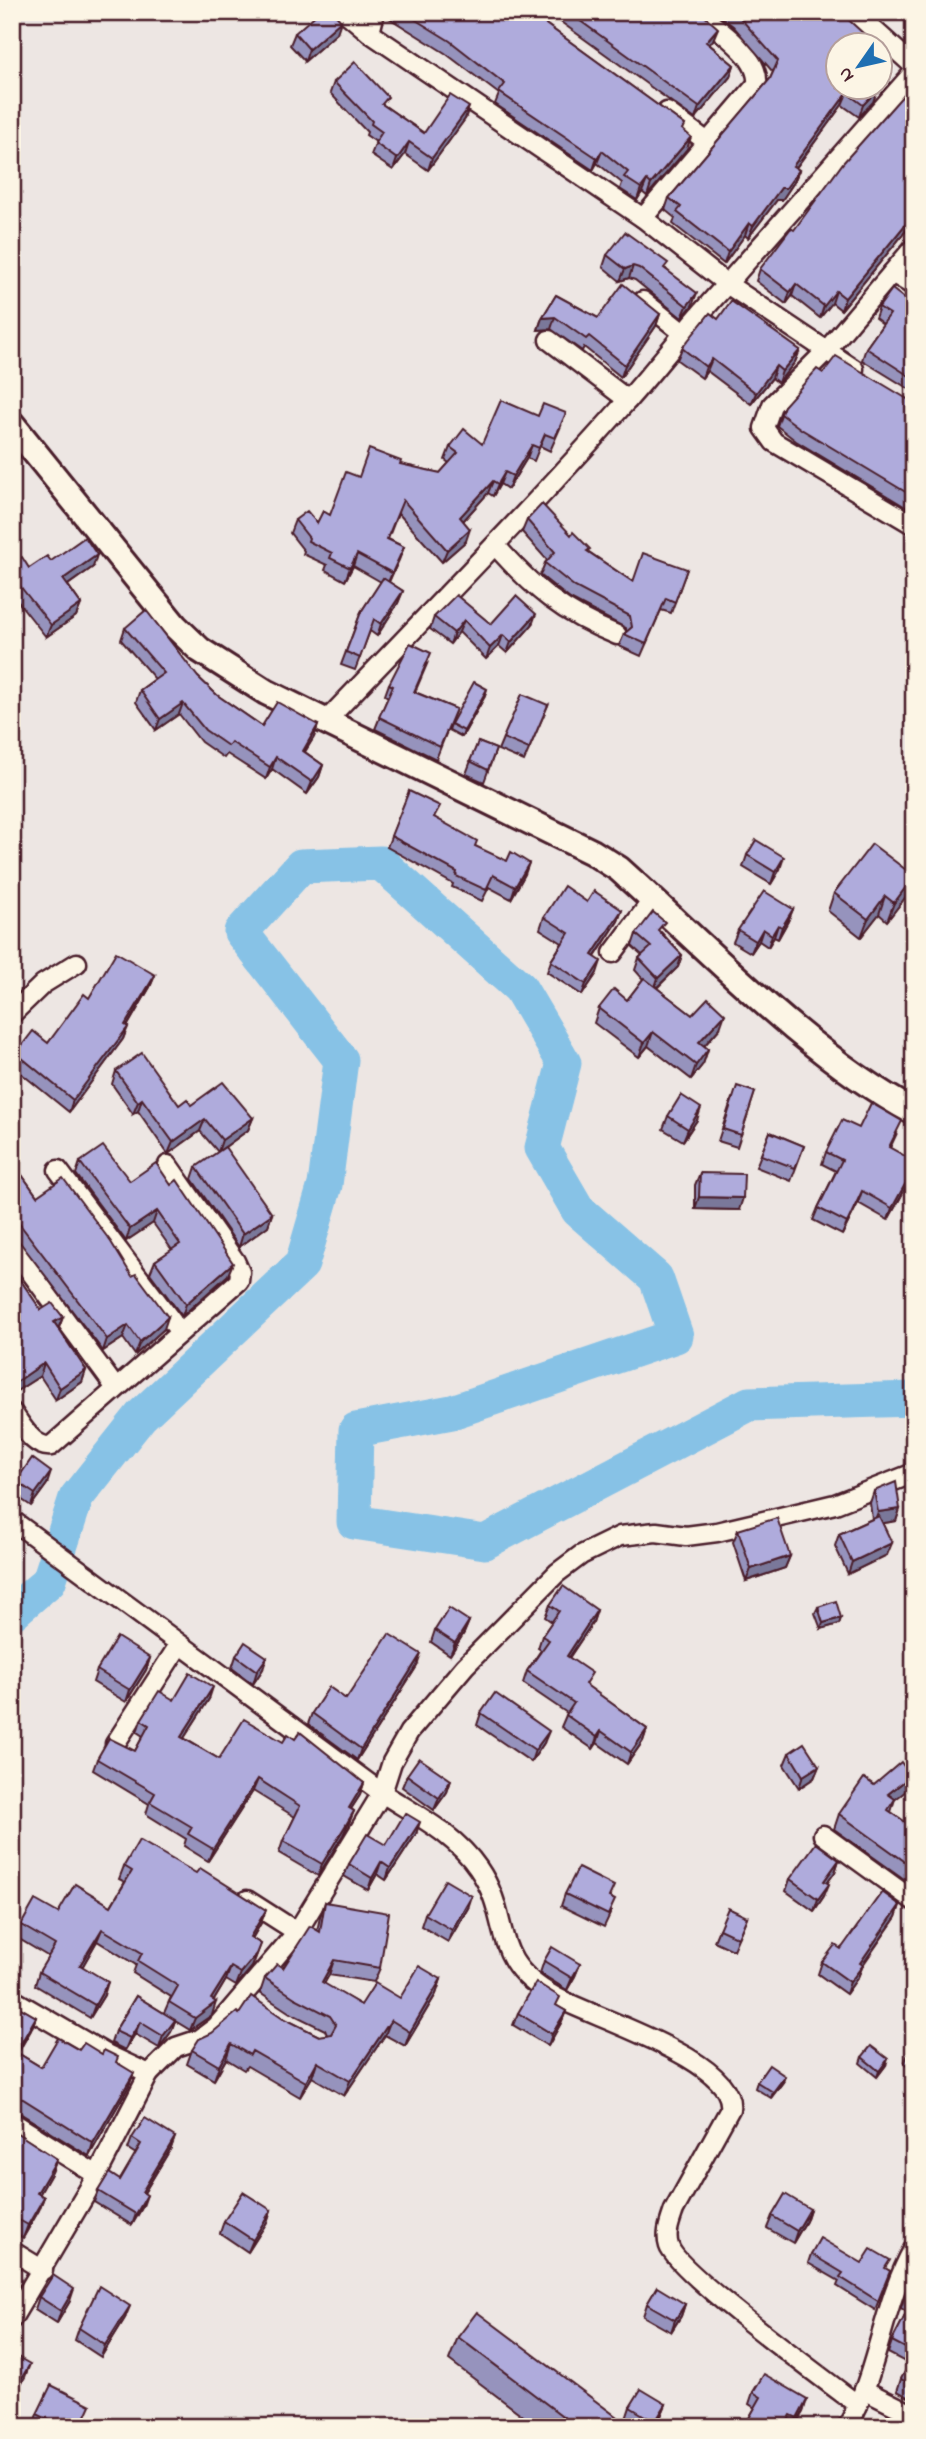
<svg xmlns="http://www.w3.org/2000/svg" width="926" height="2439" viewBox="0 0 926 2439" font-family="'Indie Flower',sans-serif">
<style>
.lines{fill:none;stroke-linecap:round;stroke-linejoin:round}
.river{stroke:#87c2e6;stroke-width:35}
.street-casing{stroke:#4a1f2b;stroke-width:23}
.secondary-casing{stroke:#4a1f2b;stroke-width:30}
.street{stroke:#fcf5e5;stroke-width:18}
.secondary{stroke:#fcf5e5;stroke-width:24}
.wall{fill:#9693bd;stroke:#4a1f2b;stroke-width:2}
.shaded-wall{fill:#7a789a;stroke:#4a1f2b;stroke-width:2}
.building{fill:#afabdc;stroke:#4a1f2b;stroke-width:2}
</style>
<rect width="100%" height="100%" fill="#ede6e3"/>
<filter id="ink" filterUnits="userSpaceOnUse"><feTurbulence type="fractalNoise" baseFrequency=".0143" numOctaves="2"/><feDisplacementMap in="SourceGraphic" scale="14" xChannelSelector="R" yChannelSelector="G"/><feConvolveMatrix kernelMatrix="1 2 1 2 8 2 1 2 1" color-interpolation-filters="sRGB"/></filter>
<g filter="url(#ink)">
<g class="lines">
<path class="river" d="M 12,1613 L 49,1581 L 76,1498 L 141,1416 L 302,1264 L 325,1185 L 341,1060 L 241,932 L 301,866 L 381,863 L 520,988 L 564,1063 L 542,1148 L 578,1210 L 656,1278 L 676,1336 L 452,1412 L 356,1430 L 354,1522 L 485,1542 L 749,1404 L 914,1399"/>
<g class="street-casing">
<g id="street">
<path d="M 854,12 L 914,66"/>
<path d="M 370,33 L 375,12"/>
<path d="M 667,112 L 706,141"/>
<path d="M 643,218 L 757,84 C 760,55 716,29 697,12"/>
<path d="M 914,247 L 826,351 L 772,405 L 764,428 L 774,442 L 914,525"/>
<path d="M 892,273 L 914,286"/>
<path d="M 643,301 L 682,332"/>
<path d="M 549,340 L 628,400"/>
<path d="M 854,369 L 727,284 L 914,72"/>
<path d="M 495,545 C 533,588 562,613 617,635"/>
<path d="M 326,721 C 427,615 530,511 626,402 C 661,363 691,322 727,284 L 643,218 L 370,33 L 345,12"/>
<path d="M 613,953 L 653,899"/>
<path d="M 12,1014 L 43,984 L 77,963"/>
<path d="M 58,1170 L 180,1332"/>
<path d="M 12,1247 L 115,1387"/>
<path d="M 12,1412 C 22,1425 33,1448 51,1446 L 239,1281 L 240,1272 L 235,1261 L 168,1165"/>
<path d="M 12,1520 L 382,1793 C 416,1815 455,1834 478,1868 C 514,1920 486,1958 554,1996 C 590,2017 737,2060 730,2109 L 674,2210 C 670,2222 665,2233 669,2246 C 676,2271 829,2383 858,2405"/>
<path d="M 115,1744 L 179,1645"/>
<path d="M 823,1835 L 914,1901"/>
<path d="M 247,1900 L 297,1932"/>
<path d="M 12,1999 L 108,2055 L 149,2074 L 176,2047 L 200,2039 L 216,2027 L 297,1932 L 382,1793 L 392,1762 L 409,1732 L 465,1666 L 557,1573 L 581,1555 L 620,1536 L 656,1532 L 686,1536 L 717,1532 L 835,1504 L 914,1473"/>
<path d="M 12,2122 L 97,2175"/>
<path d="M 12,2251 L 43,2270"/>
<path d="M 12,2319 L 97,2175 L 149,2074"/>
<path d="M 864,2390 L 914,2415"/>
<path d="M 847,2427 C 879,2371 882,2304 914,2248"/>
</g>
</g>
<g class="secondary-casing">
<path id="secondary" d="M 12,424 L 175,626 L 200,650 L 266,692 L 592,852 L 619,869 C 708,949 809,1056 914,1112"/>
</g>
<use href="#street" class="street"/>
<use href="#secondary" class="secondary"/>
</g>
<g class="wall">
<path d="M 387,12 L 529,12 L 685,125 L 683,130 L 687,149 L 647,196 L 642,192 L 637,200 L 620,189 L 622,183 L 597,163 L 593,170 L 495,104 L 499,94 L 445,53 L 386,16 Z"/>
<path d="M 547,12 L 700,12 L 713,40 L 709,44 L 734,65 L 730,77 L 695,119 Z"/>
<path d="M 715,12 L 841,12 L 838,88 L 877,90 L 873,102 L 859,117 L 842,105 L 796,168 L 799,170 L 794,182 L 782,200 L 777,200 L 748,238 L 745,235 L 724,264 L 673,224 L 675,218 L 665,210 L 669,198 L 770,79 L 773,72 L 733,26 Z"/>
<path d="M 898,12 L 914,12 L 914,23 Z"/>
<path d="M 295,33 L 337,33 L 305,61 L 290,45 Z"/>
<path d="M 334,82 L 385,106 L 424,133 L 465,119 L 428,170 L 405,154 L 393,170 L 371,155 L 376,142 L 366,135 L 367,132 L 330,93 Z"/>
<path d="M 914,221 L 841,310 L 832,303 L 820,318 L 792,296 L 786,304 L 756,281 L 760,269 L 794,230 Z"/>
<path d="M 607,255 L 666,269 L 692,306 L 682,318 L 635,280 L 629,278 L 620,281 L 603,267 Z"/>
<path d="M 556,295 L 598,318 L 660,314 L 656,326 L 621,377 L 584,347 L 582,351 L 551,329 L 538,330 L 542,318 Z"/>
<path d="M 914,306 L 914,392 L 862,360 L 866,348 L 883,324 L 875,318 L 879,307 Z"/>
<path d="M 718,319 L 800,350 L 795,362 L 778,383 L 772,378 L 751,404 L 707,371 L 702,378 L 677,360 L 682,348 Z"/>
<path d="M 823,373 L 914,409 L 913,412 L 914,413 L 914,512 L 796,441 L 777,426 L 784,406 Z"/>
<path d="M 561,426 L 550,451 L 540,446 L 534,461 L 527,458 L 508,489 L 500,484 L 493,496 L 488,493 L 463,521 L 466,541 L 442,562 L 398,513 L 388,539 L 404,547 L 389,582 L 403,591 L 398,603 L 377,636 L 370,631 L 355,670 L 341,665 L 361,612 L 381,582 L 353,566 L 345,581 L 325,570 L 327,565 L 303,554 L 304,551 L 290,533 L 295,520 L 317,523 L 330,515 L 359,477 L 400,464 L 440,473 L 449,463 L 445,460 L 450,447 L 482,444 Z"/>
<path d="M 527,520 L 571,535 L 589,552 L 633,582 L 687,569 L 671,613 L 661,610 L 641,656 L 619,646 L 624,634 L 626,632 L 626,628 L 570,599 L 540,575 L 545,563 L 547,560 L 522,532 Z"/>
<path d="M 51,561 L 93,567 L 68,585 L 81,604 L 76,616 L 46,637 L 12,594 L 12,563 L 29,568 Z"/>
<path d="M 434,617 L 491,624 L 532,625 L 507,653 L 499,646 L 486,659 L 459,632 L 450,644 L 430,629 Z"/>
<path d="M 125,628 L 198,677 L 217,695 L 262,726 L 318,725 L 314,737 L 305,752 L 323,765 L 319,777 L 307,794 L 272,769 L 266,779 L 227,754 L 224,758 L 201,742 L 179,714 L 156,730 L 136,702 L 140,690 L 155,679 L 121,640 Z"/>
<path d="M 427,664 L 415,692 L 456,709 L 436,759 L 375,729 L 388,697 L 385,695 L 389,684 Z"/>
<path d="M 485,696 L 462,737 L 449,730 L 451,724 Z"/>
<path d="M 548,705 L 524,761 L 498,750 L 503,738 Z"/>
<path d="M 478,742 L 496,749 L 484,782 L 466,774 Z"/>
<path d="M 409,791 L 435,818 L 475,846 L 525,874 L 511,899 L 489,887 L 482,901 L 452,887 L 453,884 L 387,847 Z"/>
<path d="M 747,855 L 780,869 L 771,884 L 743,867 Z"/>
<path d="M 834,893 L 908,894 L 887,921 L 879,914 L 861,937 L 828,911 Z"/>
<path d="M 587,902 L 622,910 L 618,921 L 595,957 L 597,973 L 582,995 L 547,972 L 551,961 L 562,943 L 540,929 L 544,917 Z"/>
<path d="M 793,909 L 788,921 L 778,939 L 774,937 L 768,947 L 759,941 L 751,953 L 733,942 L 738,930 Z"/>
<path d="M 661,932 L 682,955 L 678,967 L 657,988 L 692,1015 L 720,1028 L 704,1046 L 708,1049 L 703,1064 L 691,1079 L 648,1046 L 639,1057 L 594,1023 L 599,1008 L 627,1000 L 643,979 L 635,970 L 639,958 L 642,955 L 632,946 L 636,934 Z"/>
<path d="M 155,975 L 150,987 L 127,1027 L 123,1039 L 69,1112 L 12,1066 L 16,1053 L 48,1043 L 89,998 Z"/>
<path d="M 116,1071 L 179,1105 L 191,1105 L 253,1118 L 248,1130 L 218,1152 L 200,1131 L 168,1154 L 138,1111 L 133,1114 L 112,1084 Z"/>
<path d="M 755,1092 L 737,1147 L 718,1141 L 732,1098 Z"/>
<path d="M 668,1116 L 697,1120 L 683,1141 L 663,1129 Z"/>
<path d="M 859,1128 L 897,1133 L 890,1148 L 913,1175 L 888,1220 L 858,1203 L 842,1235 L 813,1220 L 818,1208 L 836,1171 L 822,1164 L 826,1152 Z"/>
<path d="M 770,1132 L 804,1146 L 791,1181 L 756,1167 Z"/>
<path d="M 12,1161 L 37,1196 L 164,1329 L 135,1355 L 123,1338 L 103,1351 L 12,1232 Z"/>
<path d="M 80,1162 L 130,1181 L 228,1275 L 182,1316 L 150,1273 L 155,1261 L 172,1250 L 153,1223 L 126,1241 L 76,1174 Z"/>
<path d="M 196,1167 L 272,1214 L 268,1226 L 239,1247 L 192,1179 Z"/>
<path d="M 700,1173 L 739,1210 L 695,1209 L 695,1185 Z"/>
<path d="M 12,1268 L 41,1310 L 63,1317 L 59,1328 L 86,1370 L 82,1382 L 56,1400 L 40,1376 L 12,1394 Z"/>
<path d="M 16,1481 L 47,1484 L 31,1506 L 12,1493 Z"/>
<path d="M 874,1491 L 900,1509 L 896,1521 L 883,1523 L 887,1555 L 848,1574 L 835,1546 L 839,1534 L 872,1519 L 870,1503 Z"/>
<path d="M 738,1530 L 790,1556 L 785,1568 L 746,1581 L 733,1542 Z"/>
<path d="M 550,1605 L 597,1610 L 593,1622 L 569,1658 L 587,1686 L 647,1729 L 643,1741 L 627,1764 L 597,1743 L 593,1749 L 561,1727 L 567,1713 L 523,1683 L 527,1671 L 541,1650 L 538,1648 L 542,1636 L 552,1622 L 545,1617 Z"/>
<path d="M 818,1607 L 841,1618 L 839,1624 L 821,1629 L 815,1613 Z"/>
<path d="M 469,1621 L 464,1633 L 450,1655 L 431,1642 L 435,1630 Z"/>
<path d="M 236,1656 L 263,1669 L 253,1684 L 232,1668 Z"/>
<path d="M 150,1658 L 146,1670 L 126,1702 L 93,1682 L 97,1670 Z"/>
<path d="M 417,1666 L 357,1760 L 308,1724 L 312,1713 Z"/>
<path d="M 209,1699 L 184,1738 L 219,1759 L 283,1742 L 364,1783 L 360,1795 L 351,1809 L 354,1811 L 349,1823 L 318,1876 L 279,1853 L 283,1841 L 295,1817 L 253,1791 L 208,1861 L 184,1846 L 186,1839 L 146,1814 L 149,1804 L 93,1770 L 97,1759 L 135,1751 L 143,1736 L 137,1732 L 141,1720 L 174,1700 Z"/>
<path d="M 481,1713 L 544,1743 L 531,1762 L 477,1725 Z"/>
<path d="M 789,1753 L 819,1766 L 814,1778 L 799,1788 L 784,1765 Z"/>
<path d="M 407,1775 L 451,1780 L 447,1792 L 434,1810 L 402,1787 Z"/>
<path d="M 911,1776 L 906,1791 L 895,1799 L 891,1812 L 914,1828 L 914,1886 L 834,1829 L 839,1814 L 874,1785 Z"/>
<path d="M 416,1834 L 386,1880 L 377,1874 L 368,1890 L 344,1876 L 349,1864 L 386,1845 Z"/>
<path d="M 839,1860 L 835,1872 L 827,1883 L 824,1896 L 814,1911 L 786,1891 L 790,1879 Z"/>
<path d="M 124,1866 L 261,1923 L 252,1939 L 261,1944 L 252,1967 L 236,1986 L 226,1980 L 214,2000 L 212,2015 L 190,2030 L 175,2021 L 171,2032 L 159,2048 L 135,2034 L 125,2050 L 111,2043 L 115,2031 L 136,1996 L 164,2013 L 171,1997 L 133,1973 L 136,1965 L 97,1941 L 82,1967 L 104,1995 L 90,2018 L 35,1985 L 39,1972 L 49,1957 L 16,1937 L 21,1925 L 58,1913 L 111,1906 L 125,1882 L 119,1879 Z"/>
<path d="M 565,1894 L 610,1897 L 611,1912 L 604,1927 L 561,1906 Z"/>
<path d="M 325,1902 L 380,1968 L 374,1982 L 329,1975 L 324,1984 L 361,2005 L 400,1998 L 441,1979 L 436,1994 L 405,2046 L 385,2035 L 344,2096 L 312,2077 L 300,2097 L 247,2066 L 244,2070 L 226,2059 L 214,2080 L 187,2064 L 192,2050 L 239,2014 L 283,2018 L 319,2036 L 327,2035 L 325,2030 L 290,2013 L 260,1993 L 265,1978 L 283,1968 L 317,1931 L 320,1917 Z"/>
<path d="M 900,1905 L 896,1917 L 863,1965 L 858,1977 L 846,1994 L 818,1974 L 822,1962 Z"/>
<path d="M 468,1908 L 448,1942 L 421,1926 L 425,1914 Z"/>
<path d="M 747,1917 L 733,1950 L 714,1941 L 719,1929 Z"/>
<path d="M 544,1961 L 580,1964 L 575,1976 L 567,1990 L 540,1973 Z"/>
<path d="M 12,2003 L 36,2017 L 31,2030 L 18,2053 L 41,2067 L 79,2050 L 117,2063 L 129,2086 L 89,2156 L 18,2112 L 12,2111 Z"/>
<path d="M 557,2006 L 566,2011 L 561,2023 L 548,2046 L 513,2025 L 518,2013 Z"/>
<path d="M 914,2044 L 914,2072 L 904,2064 L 910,2049 Z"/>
<path d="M 862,2057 L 886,2065 L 877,2077 L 860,2063 Z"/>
<path d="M 757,2082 L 783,2082 L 771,2098 L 755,2088 Z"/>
<path d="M 12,2118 L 18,2123 L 15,2132 L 57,2159 L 52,2172 L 39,2194 L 44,2197 L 39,2210 L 23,2238 L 12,2232 Z"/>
<path d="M 175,2137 L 171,2148 L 144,2193 L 143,2206 L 132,2225 L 94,2202 L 98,2191 L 120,2180 L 136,2154 L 128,2149 L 132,2138 Z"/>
<path d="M 810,2209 L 806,2221 L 793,2243 L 767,2228 L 772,2216 Z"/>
<path d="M 271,2210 L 267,2222 L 248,2252 L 220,2233 L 224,2221 Z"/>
<path d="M 811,2254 L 862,2263 L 886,2269 L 890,2271 L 875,2310 L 837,2286 L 839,2281 L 808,2263 Z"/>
<path d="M 911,2279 L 914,2346 L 905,2362 L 888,2353 L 892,2341 L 907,2312 L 901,2308 Z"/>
<path d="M 39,2297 L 70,2301 L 57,2323 L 35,2309 Z"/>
<path d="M 647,2304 L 685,2304 L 681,2316 L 671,2332 L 643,2316 Z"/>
<path d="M 125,2318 L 101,2357 L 75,2340 L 79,2328 Z"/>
<path d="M 458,2337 L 624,2427 L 538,2427 L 449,2360 Z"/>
<path d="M 914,2357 L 914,2400 L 897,2391 L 901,2379 Z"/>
<path d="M 753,2392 L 807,2399 L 803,2412 L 794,2427 L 744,2427 L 755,2408 L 749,2404 Z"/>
<path d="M 666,2404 L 661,2416 L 655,2427 L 639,2427 L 626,2419 L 630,2407 Z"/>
<path d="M 37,2414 L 87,2417 L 82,2427 L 34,2427 L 33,2426 Z"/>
</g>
<g class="shaded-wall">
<path d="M 341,21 L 337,33 L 305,61 L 309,49 Z"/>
<path d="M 718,28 L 713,40 L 702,54 L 706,42 Z"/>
<path d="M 734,65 L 730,77 L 695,119 L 699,107 Z"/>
<path d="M 877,90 L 873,102 L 859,117 L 863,105 Z"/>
<path d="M 847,93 L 842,105 L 788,178 L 793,166 Z"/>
<path d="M 469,107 L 465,119 L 428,170 L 432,158 Z"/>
<path d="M 691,137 L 687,149 L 647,196 L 651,184 Z"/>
<path d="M 409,142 L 405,154 L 393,170 L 397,159 Z"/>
<path d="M 602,151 L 597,163 L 593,170 L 597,158 Z"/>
<path d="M 799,170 L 794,182 L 782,200 L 777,200 L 748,238 L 753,226 L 781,188 Z"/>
<path d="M 647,180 L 642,192 L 637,200 L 641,188 Z"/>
<path d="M 914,214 L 914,221 L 841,310 L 845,298 Z"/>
<path d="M 749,223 L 745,235 L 724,264 L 728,252 Z"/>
<path d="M 633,266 L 629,278 L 620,281 L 625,269 Z"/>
<path d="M 796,284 L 792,296 L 786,304 L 790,292 Z"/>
<path d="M 836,291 L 832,303 L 820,318 L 824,306 Z"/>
<path d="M 697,293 L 692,306 L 682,318 L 687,306 Z"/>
<path d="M 660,314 L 656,326 L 621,377 L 625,365 Z"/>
<path d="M 555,317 L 551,329 L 538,330 L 542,318 Z"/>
<path d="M 800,350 L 795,362 L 778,383 L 782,371 Z"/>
<path d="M 712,359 L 707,371 L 702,378 L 706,367 Z"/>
<path d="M 776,366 L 772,378 L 751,404 L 756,393 Z"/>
<path d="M 532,445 L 527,458 L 508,489 L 513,476 Z"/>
<path d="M 505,472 L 500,484 L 493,496 L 498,484 Z"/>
<path d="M 493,481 L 488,493 L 455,530 L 460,517 Z"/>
<path d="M 470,529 L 466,541 L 442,562 L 447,550 Z"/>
<path d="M 404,547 L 399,560 L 387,585 L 392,573 Z"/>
<path d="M 357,554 L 353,566 L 345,581 L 350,568 Z"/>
<path d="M 97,555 L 93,567 L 59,591 L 63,579 Z"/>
<path d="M 403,591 L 398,603 L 377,636 L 381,624 Z"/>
<path d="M 81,604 L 76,616 L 46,637 L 51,625 Z"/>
<path d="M 536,614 L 532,625 L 507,653 L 511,642 Z"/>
<path d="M 464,620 L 459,632 L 450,644 L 454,633 Z"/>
<path d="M 503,635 L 499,646 L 486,659 L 490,648 Z"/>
<path d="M 487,689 L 485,696 L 462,737 L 464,731 Z"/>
<path d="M 183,703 L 179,714 L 156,730 L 160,719 Z"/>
<path d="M 318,725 L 314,737 L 298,762 L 303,751 Z"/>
<path d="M 276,757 L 272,769 L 266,779 L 270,767 Z"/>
<path d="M 323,765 L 319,777 L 307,794 L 312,782 Z"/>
<path d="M 784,857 L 780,869 L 771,884 L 775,872 Z"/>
<path d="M 529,863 L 525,874 L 511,899 L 515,887 Z"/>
<path d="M 914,876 L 908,894 L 887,921 L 894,903 Z"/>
<path d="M 885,896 L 879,914 L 861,937 L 868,919 Z"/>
<path d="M 793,909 L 788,921 L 778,939 L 782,927 Z"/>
<path d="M 622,910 L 618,921 L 588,967 L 592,955 Z"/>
<path d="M 778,925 L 774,937 L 768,947 L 772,935 Z"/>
<path d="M 763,929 L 759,941 L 751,953 L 756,941 Z"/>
<path d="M 682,955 L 678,967 L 654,990 L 658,978 Z"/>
<path d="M 601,961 L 597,973 L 582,995 L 586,984 Z"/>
<path d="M 155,975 L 150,987 L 123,1033 L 128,1027 L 123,1039 L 69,1112 L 73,1100 L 125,1025 Z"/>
<path d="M 725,1014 L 720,1028 L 694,1057 L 699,1042 Z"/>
<path d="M 653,1032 L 648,1046 L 639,1057 L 644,1043 Z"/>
<path d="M 708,1049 L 703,1064 L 691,1079 L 696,1065 Z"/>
<path d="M 142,1099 L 138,1111 L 133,1114 L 138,1102 Z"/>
<path d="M 701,1108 L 697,1120 L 683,1141 L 688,1129 Z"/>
<path d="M 253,1118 L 248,1130 L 218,1152 L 222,1140 Z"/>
<path d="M 205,1119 L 200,1131 L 168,1154 L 173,1142 Z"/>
<path d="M 914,1168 L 913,1175 L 888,1220 L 892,1208 Z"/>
<path d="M 862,1191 L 858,1203 L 842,1235 L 847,1223 Z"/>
<path d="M 699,1197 L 743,1198 L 739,1210 L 695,1209 Z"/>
<path d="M 157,1211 L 153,1223 L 126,1241 L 130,1229 Z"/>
<path d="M 272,1214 L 268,1226 L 239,1247 L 243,1234 Z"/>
<path d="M 233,1263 L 228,1275 L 182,1316 L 186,1304 Z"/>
<path d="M 63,1317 L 58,1329 L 54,1322 Z"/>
<path d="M 168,1317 L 164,1329 L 135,1355 L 140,1342 Z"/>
<path d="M 128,1325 L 123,1338 L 103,1351 L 107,1339 Z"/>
<path d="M 44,1363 L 40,1376 L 12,1394 L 12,1390 L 15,1383 Z"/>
<path d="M 86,1370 L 82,1382 L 56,1400 L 60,1388 Z"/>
<path d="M 51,1472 L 47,1484 L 31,1506 L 35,1494 Z"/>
<path d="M 900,1509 L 896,1521 L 873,1525 L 878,1512 Z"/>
<path d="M 892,1543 L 887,1555 L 848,1574 L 852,1562 Z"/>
<path d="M 790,1556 L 785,1568 L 746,1581 L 751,1569 Z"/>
<path d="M 597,1610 L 593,1622 L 562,1668 L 567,1656 Z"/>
<path d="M 841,1618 L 839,1624 L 821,1629 L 823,1623 Z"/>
<path d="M 469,1621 L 464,1633 L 450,1655 L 455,1643 Z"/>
<path d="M 421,1654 L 417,1666 L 357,1760 L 361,1749 Z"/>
<path d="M 267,1657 L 263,1669 L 253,1684 L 257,1671 Z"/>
<path d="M 150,1658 L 146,1670 L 126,1702 L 130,1690 Z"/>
<path d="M 213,1687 L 209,1699 L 177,1749 L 181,1737 Z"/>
<path d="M 647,1729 L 643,1741 L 627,1764 L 631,1752 Z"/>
<path d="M 549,1731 L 544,1743 L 531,1762 L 535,1750 Z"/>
<path d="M 601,1731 L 597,1743 L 593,1749 L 597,1737 Z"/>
<path d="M 819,1766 L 814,1778 L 799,1788 L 803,1776 Z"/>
<path d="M 911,1776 L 906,1791 L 883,1809 L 888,1794 Z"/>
<path d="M 258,1779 L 253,1791 L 208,1861 L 213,1849 Z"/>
<path d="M 451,1780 L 447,1792 L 434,1810 L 439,1798 Z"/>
<path d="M 364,1783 L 360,1795 L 344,1820 L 349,1808 Z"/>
<path d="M 354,1811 L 343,1835 L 318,1876 L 322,1864 Z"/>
<path d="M 420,1822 L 416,1834 L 386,1880 L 390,1868 Z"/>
<path d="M 839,1860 L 835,1872 L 820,1893 L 824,1881 Z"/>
<path d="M 381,1862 L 377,1874 L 368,1890 L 372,1878 Z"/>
<path d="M 829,1884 L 824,1896 L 814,1911 L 818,1899 Z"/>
<path d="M 472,1896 L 468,1908 L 448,1942 L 452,1930 Z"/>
<path d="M 900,1905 L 896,1917 L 855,1975 L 860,1963 Z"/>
<path d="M 266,1910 L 261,1923 L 245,1950 L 250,1937 Z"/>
<path d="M 102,1929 L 97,1941 L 76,1978 L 80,1965 Z"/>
<path d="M 257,1954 L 252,1967 L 236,1986 L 241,1973 Z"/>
<path d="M 334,1960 L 329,1975 L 316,1997 L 322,1982 Z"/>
<path d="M 580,1964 L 575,1976 L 567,1990 L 572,1978 Z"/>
<path d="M 863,1965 L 858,1977 L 846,1994 L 850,1982 Z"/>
<path d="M 231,1967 L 226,1980 L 210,2007 L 216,2002 L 212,2015 L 190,2030 L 195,2018 L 211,1999 Z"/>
<path d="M 441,1979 L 436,1994 L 405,2046 L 410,2032 Z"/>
<path d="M 108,1982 L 104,1995 L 90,2018 L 95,2005 Z"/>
<path d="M 566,2011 L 561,2023 L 548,2046 L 552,2034 Z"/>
<path d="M 36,2017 L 31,2030 L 12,2062 L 16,2052 Z"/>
<path d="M 175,2020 L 171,2032 L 159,2048 L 163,2036 Z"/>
<path d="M 391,2020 L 385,2035 L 344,2096 L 350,2081 Z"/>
<path d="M 140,2022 L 135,2034 L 125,2050 L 130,2038 Z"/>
<path d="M 231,2044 L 226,2059 L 214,2080 L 219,2066 Z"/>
<path d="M 888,2059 L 886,2065 L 877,2077 L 879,2071 Z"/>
<path d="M 317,2062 L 312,2077 L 300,2097 L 306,2082 Z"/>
<path d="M 134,2073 L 129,2086 L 89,2156 L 93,2143 Z"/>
<path d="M 785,2076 L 783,2082 L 771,2098 L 773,2092 Z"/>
<path d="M 16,2098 L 12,2109 L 12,2100 Z"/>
<path d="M 175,2137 L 171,2148 L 138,2203 L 142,2192 Z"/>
<path d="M 57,2159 L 52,2172 L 33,2206 L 37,2193 Z"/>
<path d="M 147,2195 L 143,2206 L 132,2225 L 136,2214 Z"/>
<path d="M 44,2197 L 39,2210 L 23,2238 L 28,2225 Z"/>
<path d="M 810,2209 L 806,2221 L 793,2243 L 797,2231 Z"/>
<path d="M 271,2210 L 267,2222 L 248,2252 L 253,2240 Z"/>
<path d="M 74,2289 L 70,2301 L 57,2323 L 61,2311 Z"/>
<path d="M 685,2304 L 681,2316 L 671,2332 L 675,2320 Z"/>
<path d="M 130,2306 L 125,2318 L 101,2357 L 105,2345 Z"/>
<path d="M 914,2342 L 914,2346 L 905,2362 L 909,2350 Z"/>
<path d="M 30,2364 L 25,2377 L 12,2399 L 13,2392 Z"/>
<path d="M 807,2399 L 803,2412 L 793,2427 L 797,2418 Z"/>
<path d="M 666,2404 L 661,2416 L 655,2427 L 653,2427 Z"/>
</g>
<g class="building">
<path d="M 319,12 L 333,12 L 341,21 L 309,49 L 295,33 Z"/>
<path d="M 403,12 L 529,12 L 685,125 L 682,129 L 691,137 L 651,184 L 647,180 L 641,188 L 624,177 L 628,172 L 602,151 L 597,158 L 499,92 L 505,84 L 450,41 Z"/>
<path d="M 568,12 L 700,12 L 718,28 L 706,42 L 734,65 L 699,107 Z"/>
<path d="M 735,12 L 840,12 L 877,46 L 838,46 L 838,88 L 874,88 L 877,90 L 863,105 L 847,93 L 793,166 L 799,170 L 786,188 L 781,188 L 753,226 L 749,223 L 728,252 L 677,212 L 681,207 L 669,198 L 770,79 L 778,61 Z"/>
<path d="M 355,62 L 388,97 L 382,104 L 424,133 L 450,95 L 469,107 L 432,158 L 409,142 L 397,159 L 375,143 L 382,132 L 371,124 L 372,121 L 334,82 Z"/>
<path d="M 914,83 L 914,214 L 845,298 L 836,291 L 824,306 L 796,284 L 790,292 L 760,269 L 791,228 L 794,230 L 843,163 Z"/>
<path d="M 625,232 L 668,263 L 664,268 L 697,293 L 687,306 L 639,268 L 633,266 L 625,269 L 607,255 Z"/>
<path d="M 623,284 L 660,314 L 625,365 L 589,336 L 586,339 L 555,317 L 542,318 L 556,295 L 598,318 Z"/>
<path d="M 892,289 L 914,306 L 914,379 L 866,348 L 890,314 L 879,307 Z"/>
<path d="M 731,301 L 800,350 L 782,371 L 776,366 L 756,393 L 712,359 L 706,367 L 682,348 L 710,313 L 718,319 Z"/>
<path d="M 836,356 L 914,403 L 914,407 L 911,411 L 914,413 L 914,497 L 801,429 L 781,414 L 784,406 L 817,369 L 823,373 Z"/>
<path d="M 501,400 L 538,416 L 543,404 L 566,413 L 555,438 L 545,434 L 539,448 L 532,445 L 513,476 L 505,472 L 498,484 L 493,481 L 460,517 L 470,529 L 447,550 L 403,500 L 387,539 L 404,547 L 392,573 L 357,554 L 350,568 L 330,558 L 332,553 L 308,541 L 309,538 L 295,520 L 307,511 L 317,523 L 323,511 L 330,515 L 346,472 L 359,477 L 369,449 L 401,461 L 400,464 L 440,473 L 458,453 L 450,447 L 464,429 L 482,444 Z"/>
<path d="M 542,504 L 571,535 L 573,532 L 590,549 L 587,551 L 633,582 L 643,553 L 687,569 L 675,602 L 666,598 L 646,644 L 624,634 L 632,627 L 630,616 L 575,587 L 545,563 L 555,552 L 527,520 Z"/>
<path d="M 85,537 L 97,555 L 63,579 L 81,604 L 51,625 L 12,576 L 12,563 L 22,557 L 29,568 L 47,556 L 51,561 Z"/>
<path d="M 383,578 L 403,591 L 381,624 L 374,619 L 360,658 L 346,652 L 361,612 Z"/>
<path d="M 456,595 L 491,624 L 516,596 L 536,614 L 511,642 L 503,635 L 490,648 L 464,620 L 454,633 L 434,617 Z"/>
<path d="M 146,610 L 198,677 L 217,695 L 262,726 L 277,702 L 318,725 L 303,751 L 323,765 L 312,782 L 276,757 L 270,767 L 231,742 L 228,746 L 205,730 L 183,703 L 160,719 L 140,690 L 164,673 L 125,628 Z"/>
<path d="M 410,643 L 431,653 L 414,692 L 456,709 L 440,747 L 379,717 L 393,686 L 389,684 Z"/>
<path d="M 474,682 L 487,689 L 464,731 L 451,724 Z"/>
<path d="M 522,694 L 548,705 L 529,749 L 503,738 Z"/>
<path d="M 478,742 L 496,749 L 488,770 L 470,761 Z"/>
<path d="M 409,791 L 440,806 L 434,817 L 477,841 L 475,846 L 507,861 L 511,852 L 529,863 L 515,887 L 493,875 L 486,890 L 456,876 L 457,872 L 391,836 Z"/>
<path d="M 756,840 L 784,857 L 775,872 L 747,855 Z"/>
<path d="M 872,844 L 914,876 L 894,903 L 885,896 L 868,919 L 834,893 Z"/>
<path d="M 564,886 L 587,902 L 594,891 L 622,910 L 592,955 L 601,961 L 586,984 L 551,961 L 569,933 L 544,917 Z"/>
<path d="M 764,891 L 793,909 L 782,927 L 778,925 L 772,935 L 763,929 L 756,941 L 738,930 Z"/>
<path d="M 653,912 L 665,922 L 658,930 L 682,955 L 658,978 L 639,958 L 651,947 L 636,934 Z"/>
<path d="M 116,952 L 155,975 L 125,1025 L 128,1027 L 73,1100 L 16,1053 L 33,1031 L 48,1043 L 84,994 L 89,998 Z"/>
<path d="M 644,978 L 692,1015 L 708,998 L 725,1014 L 699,1042 L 708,1049 L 696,1065 L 653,1032 L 644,1043 L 599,1008 L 614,989 L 627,1000 Z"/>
<path d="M 142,1053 L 179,1105 L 187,1099 L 191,1105 L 223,1082 L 253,1118 L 222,1140 L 205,1119 L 173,1142 L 142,1099 L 138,1102 L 116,1071 Z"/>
<path d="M 737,1086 L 755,1092 L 741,1135 L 723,1129 Z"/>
<path d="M 681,1095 L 701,1108 L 688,1129 L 668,1116 Z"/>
<path d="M 871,1103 L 902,1121 L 889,1147 L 914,1161 L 914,1168 L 892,1208 L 862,1191 L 847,1223 L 818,1208 L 842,1160 L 826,1152 L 842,1120 L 859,1128 Z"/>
<path d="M 770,1132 L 804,1146 L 795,1168 L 761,1155 Z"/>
<path d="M 103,1146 L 130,1181 L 156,1163 L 171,1185 L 177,1180 L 233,1263 L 186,1304 L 155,1261 L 180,1244 L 157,1211 L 130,1229 L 80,1162 Z"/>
<path d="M 225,1147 L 272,1214 L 243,1234 L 196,1167 Z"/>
<path d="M 12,1161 L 37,1196 L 63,1178 L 111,1242 L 132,1276 L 136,1274 L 168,1317 L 140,1342 L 128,1325 L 107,1339 L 12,1214 Z"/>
<path d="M 700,1173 L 744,1174 L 743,1198 L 699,1197 Z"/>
<path d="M 12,1268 L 41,1310 L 52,1303 L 63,1317 L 54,1322 L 86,1370 L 60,1388 L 44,1363 L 15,1383 L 12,1379 Z"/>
<path d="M 32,1458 L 51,1472 L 35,1494 L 16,1481 Z"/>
<path d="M 896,1482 L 900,1509 L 878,1512 L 874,1491 Z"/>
<path d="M 879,1516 L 892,1543 L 852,1562 L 839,1534 Z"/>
<path d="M 777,1518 L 790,1556 L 751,1569 L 738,1530 Z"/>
<path d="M 563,1586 L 597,1610 L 567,1656 L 592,1673 L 585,1684 L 647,1729 L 631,1752 L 601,1731 L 597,1737 L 566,1715 L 574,1703 L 527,1671 L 549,1640 L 542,1636 L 559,1611 L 550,1605 Z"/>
<path d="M 836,1601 L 841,1618 L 823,1623 L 818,1607 Z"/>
<path d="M 449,1608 L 469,1621 L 455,1643 L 435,1630 Z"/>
<path d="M 389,1634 L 421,1654 L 361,1749 L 312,1713 L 329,1687 L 346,1699 Z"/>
<path d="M 117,1637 L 150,1658 L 130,1690 L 97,1670 Z"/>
<path d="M 245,1642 L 267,1657 L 257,1671 L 236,1656 Z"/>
<path d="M 190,1673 L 213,1687 L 181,1737 L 219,1759 L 244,1719 L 283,1742 L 288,1734 L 295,1739 L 300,1732 L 364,1783 L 349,1808 L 354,1811 L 347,1823 L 322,1864 L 283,1841 L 300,1806 L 258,1779 L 213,1849 L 188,1834 L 192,1827 L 150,1802 L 155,1793 L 97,1759 L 109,1738 L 135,1751 L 149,1725 L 141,1720 L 159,1691 L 174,1700 Z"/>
<path d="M 495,1693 L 549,1731 L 535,1750 L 481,1713 Z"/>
<path d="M 804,1743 L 819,1766 L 803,1776 L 789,1753 Z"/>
<path d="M 419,1758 L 451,1780 L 439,1798 L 407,1775 Z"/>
<path d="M 901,1762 L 911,1776 L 888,1794 L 895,1799 L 888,1810 L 914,1828 L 914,1868 L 839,1814 L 864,1778 L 874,1785 Z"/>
<path d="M 405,1813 L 420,1822 L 390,1868 L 381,1862 L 372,1878 L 349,1864 L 367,1834 L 386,1845 Z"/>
<path d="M 139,1840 L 196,1873 L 200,1868 L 266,1910 L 250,1937 L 261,1944 L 257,1954 L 241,1973 L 231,1967 L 211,1999 L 216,2002 L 195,2018 L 169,2002 L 178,1986 L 138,1961 L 142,1953 L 102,1929 L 80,1965 L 108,1982 L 95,2005 L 39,1972 L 55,1945 L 21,1925 L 35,1900 L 58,1913 L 75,1884 L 111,1906 L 132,1871 L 124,1866 Z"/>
<path d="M 816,1843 L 839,1860 L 824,1881 L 829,1884 L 818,1899 L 790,1879 Z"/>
<path d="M 578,1868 L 614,1886 L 609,1897 L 615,1900 L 608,1915 L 565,1894 Z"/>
<path d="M 445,1880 L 472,1896 L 452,1930 L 425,1914 Z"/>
<path d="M 882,1892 L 900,1905 L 860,1963 L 863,1965 L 850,1982 L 822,1962 L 835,1945 L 841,1949 Z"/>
<path d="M 325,1902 L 389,1913 L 380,1968 L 334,1960 L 322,1982 L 361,2005 L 375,1983 L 400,1998 L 419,1966 L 441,1979 L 410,2032 L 391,2020 L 350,2081 L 317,2062 L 306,2082 L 252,2051 L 250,2055 L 231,2044 L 219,2066 L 192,2050 L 199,2039 L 212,2033 L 237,2012 L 239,2014 L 251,1996 L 283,2018 L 319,2036 L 331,2034 L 336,2025 L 330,2016 L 295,1998 L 265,1978 L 277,1964 L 283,1968 L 310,1926 L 320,1932 Z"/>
<path d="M 728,1908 L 747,1917 L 738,1938 L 719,1929 Z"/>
<path d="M 552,1947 L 580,1964 L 572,1978 L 544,1961 Z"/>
<path d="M 536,1982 L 560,1997 L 556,2005 L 566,2011 L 552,2034 L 518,2013 Z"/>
<path d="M 136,1996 L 175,2020 L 163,2036 L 140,2022 L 130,2038 L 115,2031 Z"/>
<path d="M 12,2003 L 36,2017 L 16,2052 L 41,2067 L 58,2038 L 79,2050 L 84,2043 L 102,2054 L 104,2050 L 118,2057 L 116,2062 L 134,2073 L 93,2143 L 23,2099 L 16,2098 L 12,2100 Z"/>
<path d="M 871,2046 L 888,2059 L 879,2071 L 862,2057 Z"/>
<path d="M 769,2065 L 785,2076 L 773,2092 L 757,2082 Z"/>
<path d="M 12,2118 L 18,2123 L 14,2131 L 57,2159 L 37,2193 L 44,2197 L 28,2225 L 12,2216 Z"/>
<path d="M 145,2118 L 175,2137 L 142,2192 L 147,2195 L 136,2214 L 98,2191 L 109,2173 L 120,2180 L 141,2144 L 132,2138 Z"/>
<path d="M 243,2192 L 271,2210 L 253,2240 L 224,2221 Z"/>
<path d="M 785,2194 L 810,2209 L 797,2231 L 772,2216 Z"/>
<path d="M 820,2238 L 862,2263 L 871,2249 L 890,2260 L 885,2268 L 890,2271 L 878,2301 L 840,2277 L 843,2273 L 811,2254 Z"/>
<path d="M 53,2275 L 74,2289 L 61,2311 L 39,2297 Z"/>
<path d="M 911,2279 L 914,2280 L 914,2342 L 909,2350 L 892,2341 L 913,2300 L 906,2296 Z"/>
<path d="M 99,2286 L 130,2306 L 105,2345 L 79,2328 Z"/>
<path d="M 657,2287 L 685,2304 L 675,2320 L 647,2304 Z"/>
<path d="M 477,2312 L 625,2423 L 622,2427 L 577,2427 L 458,2337 Z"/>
<path d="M 16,2356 L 30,2364 L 13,2392 L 12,2391 L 12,2362 Z"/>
<path d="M 913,2357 L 914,2357 L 914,2386 L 901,2379 Z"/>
<path d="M 764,2374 L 807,2399 L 797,2418 L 791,2415 L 784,2427 L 744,2427 L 761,2397 L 753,2392 Z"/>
<path d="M 51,2385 L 91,2405 L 81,2427 L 63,2427 L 37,2414 Z"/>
<path d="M 641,2389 L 666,2404 L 655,2422 L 630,2407 Z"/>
</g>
</g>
<rect width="926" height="2439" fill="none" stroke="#fcf5e5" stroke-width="42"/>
<rect x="21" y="21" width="884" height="2397" fill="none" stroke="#4a1f2b" stroke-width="2.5" filter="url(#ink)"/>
<g transform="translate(859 66) rotate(236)"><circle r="33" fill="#fcf5e5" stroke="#b59f9b" stroke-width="2"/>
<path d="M0-5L12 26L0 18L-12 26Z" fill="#1f6fb2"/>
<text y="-10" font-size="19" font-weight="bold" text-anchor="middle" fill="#4a1f2b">N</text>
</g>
</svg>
